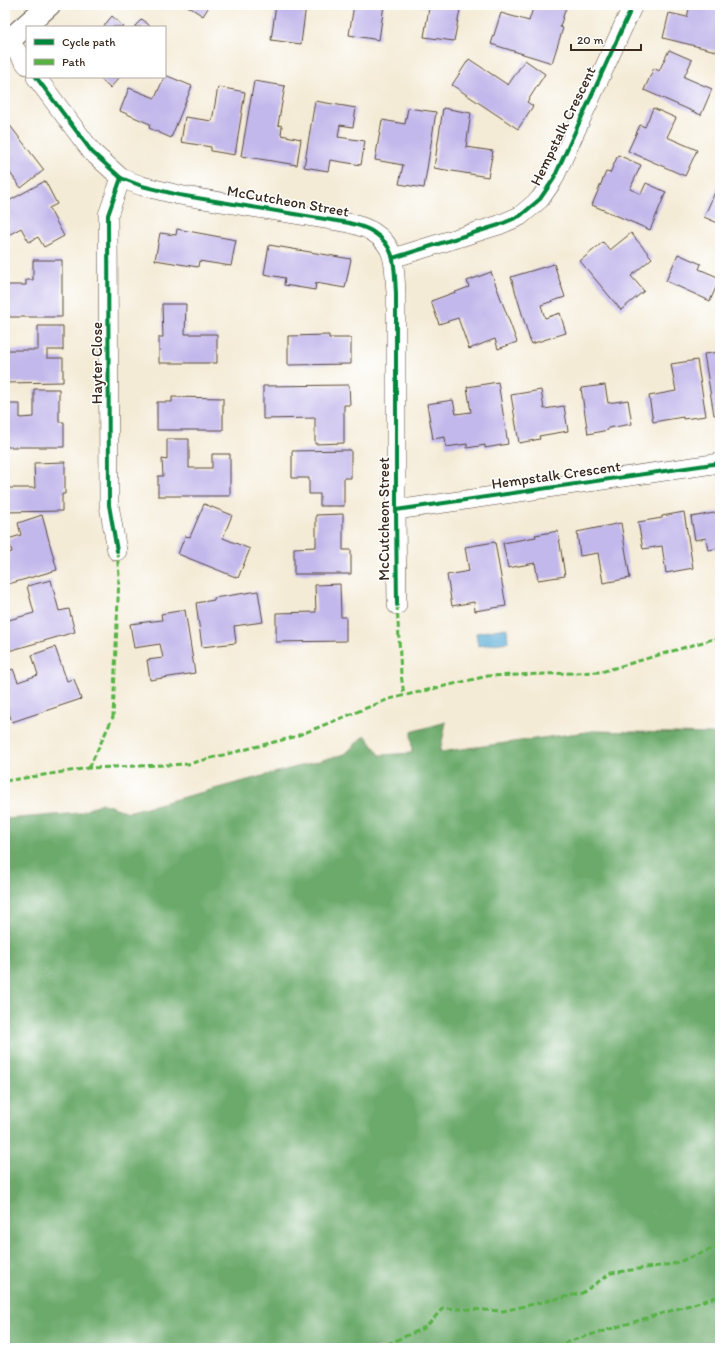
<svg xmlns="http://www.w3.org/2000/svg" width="725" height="1353" viewBox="0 0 725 1353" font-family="Itim,sans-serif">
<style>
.forest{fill:#6caa6c;stroke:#546a45}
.water{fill:#5badd6;stroke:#4b6c7a}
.building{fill:#c2b8eb}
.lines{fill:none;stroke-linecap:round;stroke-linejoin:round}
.minor-casing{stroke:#57473a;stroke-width:20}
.tertiary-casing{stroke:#57473a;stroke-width:24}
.minor{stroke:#fff;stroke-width:19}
.tertiary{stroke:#fff;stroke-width:22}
.quiet{stroke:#57b245;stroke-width:3;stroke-dasharray:6 3;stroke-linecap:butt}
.cycleway-casing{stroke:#fff;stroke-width:6}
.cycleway{stroke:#00873e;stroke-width:4}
.labels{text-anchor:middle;stroke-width:3;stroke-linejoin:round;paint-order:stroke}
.street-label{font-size:15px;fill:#3b2a1e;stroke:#fff}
</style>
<rect width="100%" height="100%" fill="#fff"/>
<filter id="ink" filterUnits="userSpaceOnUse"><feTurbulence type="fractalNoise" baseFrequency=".025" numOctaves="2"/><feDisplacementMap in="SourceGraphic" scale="8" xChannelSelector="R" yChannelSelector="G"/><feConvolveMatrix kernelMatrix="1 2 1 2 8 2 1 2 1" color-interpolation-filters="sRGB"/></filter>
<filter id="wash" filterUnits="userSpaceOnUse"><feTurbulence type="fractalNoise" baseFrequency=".012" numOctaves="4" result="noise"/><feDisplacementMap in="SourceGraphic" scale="16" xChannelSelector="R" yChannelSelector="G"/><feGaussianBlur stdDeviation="0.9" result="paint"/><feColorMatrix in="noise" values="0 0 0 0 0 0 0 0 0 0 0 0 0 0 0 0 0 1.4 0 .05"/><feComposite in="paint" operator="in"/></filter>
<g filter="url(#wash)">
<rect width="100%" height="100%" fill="#f4ebd6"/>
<path class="forest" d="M 446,722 L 440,752 L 593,731 L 714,734 L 720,733 L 720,1348 L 5,1348 L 5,819 L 80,813 L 101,803 L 128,812 L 345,754 L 365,735 L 380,755 L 412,753 L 411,732 Z"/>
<path class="water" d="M 507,628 L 508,642 L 478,646 L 476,633 Z"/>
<g id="blocks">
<g class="building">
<path d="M 186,5 L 210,5 L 203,16 Z"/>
<path d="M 276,5 L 306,5 L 301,44 L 271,40 Z"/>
<path d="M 354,5 L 384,5 L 379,40 L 349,35 Z"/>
<path d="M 416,5 L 461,5 L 454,41 L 424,37 L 429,8 Z"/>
<path d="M 534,5 L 559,5 L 566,7 L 560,27 L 563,28 L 552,63 L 491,44 L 501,13 L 529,21 Z"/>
<path d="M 690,5 L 720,5 L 720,52 L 663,38 L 669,13 L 687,17 Z"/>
<path d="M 112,16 L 124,27 L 103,27 Z"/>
<path d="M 142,19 L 151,27 L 134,27 Z"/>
<path d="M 669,50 L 692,60 L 684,77 L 712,89 L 701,115 L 644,90 L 654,68 L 659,71 Z"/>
<path d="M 469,59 L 508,85 L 525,60 L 545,74 L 527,102 L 533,106 L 518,129 L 452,85 Z"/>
<path d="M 165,75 L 192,86 L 171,138 L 149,128 L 150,124 L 120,111 L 129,88 L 155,98 Z"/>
<path d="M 98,77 L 120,77 L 110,88 Z"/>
<path d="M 254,81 L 285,86 L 278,125 L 282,126 L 281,135 L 301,139 L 297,165 L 241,156 Z"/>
<path d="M 218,87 L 245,92 L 235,155 L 211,151 L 211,147 L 181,142 L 185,117 L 212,121 Z"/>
<path d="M 315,101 L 356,108 L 353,127 L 340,125 L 338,137 L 365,141 L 361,165 L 330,160 L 328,171 L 304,167 Z"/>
<path d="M 408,108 L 436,112 L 424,188 L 399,184 L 403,165 L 375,160 L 382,120 L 405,124 Z"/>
<path d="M 443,108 L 471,113 L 466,147 L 493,151 L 488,177 L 434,168 Z"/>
<path d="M 653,108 L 676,118 L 667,137 L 697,150 L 685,176 L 628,151 L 640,125 L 645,127 Z"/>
<path d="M 5,119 L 44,170 L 21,188 L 5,166 Z"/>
<path d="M 618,155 L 641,165 L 630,189 L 641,194 L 646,183 L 666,192 L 650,230 L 592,205 L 606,172 L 610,173 Z"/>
<path d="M 45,181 L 57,204 L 49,208 L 64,236 L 44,247 L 38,237 L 29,242 L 21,228 L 5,237 L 5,203 Z"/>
<path d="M 720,181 L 720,224 L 704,217 Z"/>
<path d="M 177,229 L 236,240 L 231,266 L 199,261 L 198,267 L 155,260 L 160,233 L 176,235 Z"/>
<path d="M 631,233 L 652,258 L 631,276 L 644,291 L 621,310 L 580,261 L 603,242 L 610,250 Z"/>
<path d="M 269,245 L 351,259 L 345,288 L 316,283 L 315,290 L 284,285 L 285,278 L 264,274 Z"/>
<path d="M 678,254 L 701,264 L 699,269 L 720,278 L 710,301 L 666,281 Z"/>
<path d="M 33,260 L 62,260 L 62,317 L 5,317 L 5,285 L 26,285 L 26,280 L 33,280 Z"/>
<path d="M 554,264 L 565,297 L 541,305 L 545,318 L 560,313 L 566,333 L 531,344 L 511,277 Z"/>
<path d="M 491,272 L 517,342 L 498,349 L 495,339 L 469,349 L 458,318 L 439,324 L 431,301 L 469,287 L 467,281 Z"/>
<path d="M 162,304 L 186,304 L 185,334 L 217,334 L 217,363 L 159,363 L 159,337 L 163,337 Z"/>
<path d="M 38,326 L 63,326 L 63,350 L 47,350 L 47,358 L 63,358 L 63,382 L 5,383 L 5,350 L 38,350 Z"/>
<path d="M 329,335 L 329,338 L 351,338 L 351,364 L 288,365 L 288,336 Z"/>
<path d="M 720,352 L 720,414 L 714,415 L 704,354 Z"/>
<path d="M 697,360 L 706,416 L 683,419 L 683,417 L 653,422 L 649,396 L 676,391 L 671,364 Z"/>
<path d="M 498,382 L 508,444 L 485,448 L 485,445 L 467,448 L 467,444 L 446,447 L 445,437 L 433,439 L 427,404 L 453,400 L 456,414 L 471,412 L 467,387 Z"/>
<path d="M 349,385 L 350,405 L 344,405 L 344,443 L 315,444 L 315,418 L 263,419 L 263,386 Z"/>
<path d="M 605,385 L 608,403 L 628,400 L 632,424 L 608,428 L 608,430 L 588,434 L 581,388 Z"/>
<path d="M 34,389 L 59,389 L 59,422 L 64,422 L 64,447 L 5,447 L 5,404 L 20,404 L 20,418 L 34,417 Z"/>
<path d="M 541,390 L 544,409 L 564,406 L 568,431 L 539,436 L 540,439 L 519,443 L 511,395 Z"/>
<path d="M 172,397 L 223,398 L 223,430 L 157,430 L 157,402 L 172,402 Z"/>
<path d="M 167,439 L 189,439 L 189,468 L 212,468 L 212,454 L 230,454 L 230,496 L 158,496 L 158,476 L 163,476 L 162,459 L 167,460 Z"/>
<path d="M 351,450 L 351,478 L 344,478 L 344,506 L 320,506 L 320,494 L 309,494 L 309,478 L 292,478 L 292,451 Z"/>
<path d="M 65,462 L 65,494 L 62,494 L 62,511 L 5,512 L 5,488 L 35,488 L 34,463 Z"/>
<path d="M 204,504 L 232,515 L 223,538 L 250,549 L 238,578 L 178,554 L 185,536 L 190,537 Z"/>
<path d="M 684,512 L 693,568 L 666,573 L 662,546 L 643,549 L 638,522 L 662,518 L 662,516 Z"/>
<path d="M 720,512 L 720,548 L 708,550 L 706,538 L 695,540 L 691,517 Z"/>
<path d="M 343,514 L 343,550 L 351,550 L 351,574 L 294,574 L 294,548 L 316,547 L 316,515 Z"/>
<path d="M 42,515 L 57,570 L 5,585 L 5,554 L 12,552 L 8,539 L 21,535 L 18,523 Z"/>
<path d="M 621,523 L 630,578 L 603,583 L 598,553 L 580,556 L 577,532 Z"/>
<path d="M 558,531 L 565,576 L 538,580 L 535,563 L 508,568 L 503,543 L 536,537 L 535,535 Z"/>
<path d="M 495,542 L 506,606 L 475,611 L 474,602 L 452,606 L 447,575 L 469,571 L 465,547 Z"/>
<path d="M 51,580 L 59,611 L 69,609 L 75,632 L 5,652 L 5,621 L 34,613 L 27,586 Z"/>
<path d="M 340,584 L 341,617 L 346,617 L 346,641 L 276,642 L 276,613 L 316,612 L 315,585 Z"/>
<path d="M 258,591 L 263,622 L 234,626 L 236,643 L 202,647 L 196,603 L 214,600 L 214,598 Z"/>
<path d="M 185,610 L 195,673 L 150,680 L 147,660 L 163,658 L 160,644 L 134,648 L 130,624 L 162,620 L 161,614 Z"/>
<path d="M 55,647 L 67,681 L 74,679 L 81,699 L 12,722 L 5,701 L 5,672 L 13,669 L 18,682 L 38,675 L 32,655 Z"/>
</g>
</g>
</g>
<g filter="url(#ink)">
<use href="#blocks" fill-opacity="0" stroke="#57473a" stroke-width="1"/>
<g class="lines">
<g class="minor-casing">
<g id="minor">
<path d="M 9,41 L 27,65"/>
<path d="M 36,77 L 92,152 L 121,178 L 142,186 L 179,195 L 349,223 C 356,225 366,227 373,232 C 397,247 394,267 396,293 L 396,510 L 397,605"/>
<path d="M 393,258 L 499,225 L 520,216 L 540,199 L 553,180 L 633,5"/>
<path d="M 396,510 L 720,463"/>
<path d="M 117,551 L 109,505 L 108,215 L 121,178"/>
</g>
</g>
<g class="tertiary-casing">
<path id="tertiary" d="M 5,44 L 49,5"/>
</g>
<use href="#minor" class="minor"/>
<use href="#tertiary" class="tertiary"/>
<g class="quiet">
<path d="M 397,605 L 401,674 L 404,695"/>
<path d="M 89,768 L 113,717 L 119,576 L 117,551"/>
<path d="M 5,781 L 89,768 L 188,764 L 294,737 L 389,699 L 488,676 L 601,672 L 720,637"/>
<path d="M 379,1348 L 426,1327 L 443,1308 L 503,1311 L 582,1293 L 611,1273 L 673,1264 L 720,1246"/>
<path d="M 547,1348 L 720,1296"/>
</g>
<g class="cycleway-casing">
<g id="cycleway">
<path d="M 36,77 L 92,152 L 121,178 L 142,186 L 179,195 L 349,223 C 356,225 366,227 373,232 C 397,247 394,267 396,293 L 396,510 L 397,605"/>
<path d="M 393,258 L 499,225 L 520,216 L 540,199 L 553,180 L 633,5"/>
<path d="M 396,510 L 720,463"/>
<path d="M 117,551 L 109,505 L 108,215 L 121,178"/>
</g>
</g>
<use href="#cycleway" class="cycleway"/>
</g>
</g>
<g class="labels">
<g class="street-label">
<text transform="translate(563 126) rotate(-64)" y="5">Hempstalk Crescent</text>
<text transform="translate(288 201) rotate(10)" y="5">McCutcheon Street</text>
<text transform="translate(97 363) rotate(-90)" y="5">Hayter Close</text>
<text transform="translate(556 475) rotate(-8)" y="5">Hempstalk Crescent</text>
<text transform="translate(384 519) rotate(-90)" y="5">McCutcheon Street</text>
</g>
</g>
<rect width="725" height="1353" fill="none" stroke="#fff" stroke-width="20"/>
<rect x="26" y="26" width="140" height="52" fill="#ffffff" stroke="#b1aaa5"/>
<rect x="34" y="39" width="20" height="6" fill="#00873e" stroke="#b1aaa5"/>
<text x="62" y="46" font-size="12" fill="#3b2a1e">Cycle path</text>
<rect x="34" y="59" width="20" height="6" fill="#57b245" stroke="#b1aaa5"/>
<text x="62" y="66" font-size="12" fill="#3b2a1e">Path</text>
<path d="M571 44v6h70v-6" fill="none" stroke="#3b2a1e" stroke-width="2"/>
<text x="577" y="44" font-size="12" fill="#3b2a1e" stroke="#ffffff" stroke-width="3" paint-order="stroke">20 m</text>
</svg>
